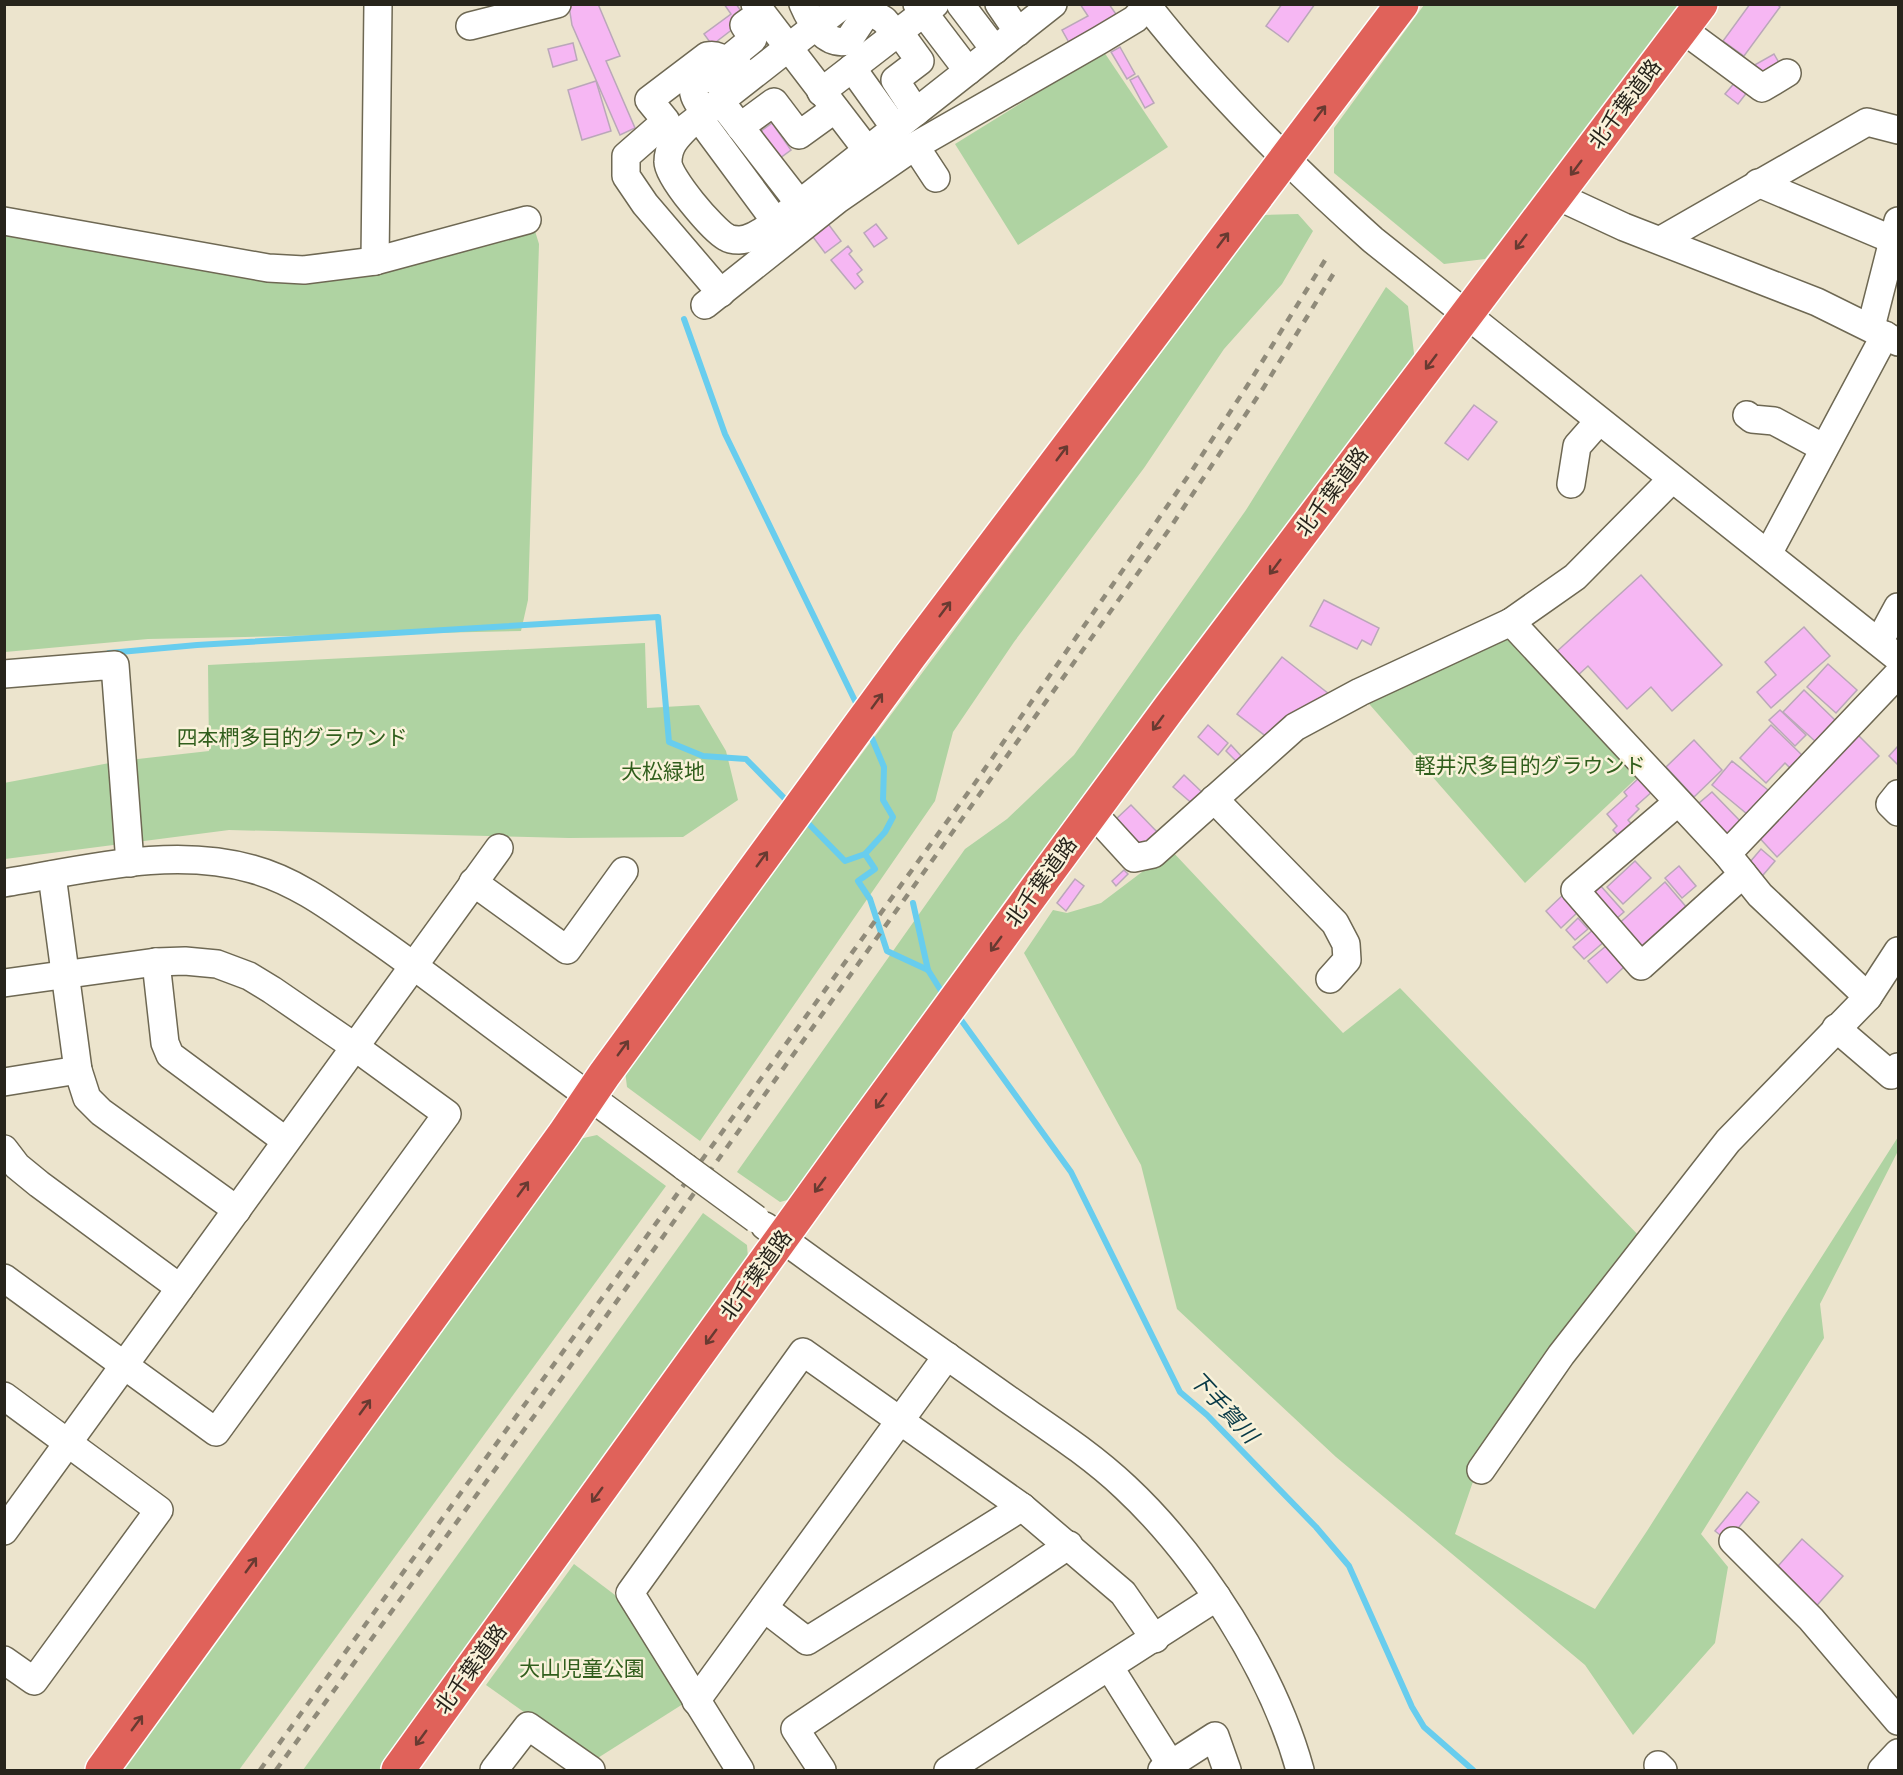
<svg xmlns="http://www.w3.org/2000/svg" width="1903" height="1775" viewBox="0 0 1903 1775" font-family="'Archivo Narrow','Noto Sans JP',sans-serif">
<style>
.green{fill:#afd3a2}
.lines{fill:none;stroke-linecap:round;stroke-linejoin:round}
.stream{stroke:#68cdee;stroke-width:6}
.building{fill:#f6b7f3;stroke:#baa7b9;stroke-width:1.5}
.minor-casing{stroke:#6e6853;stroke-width:30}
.highway-casing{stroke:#fff;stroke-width:36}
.minor{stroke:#fff;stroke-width:27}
.highway{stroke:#e0625a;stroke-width:33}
.rail{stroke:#908b7a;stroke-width:4.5;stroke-dasharray:8 8;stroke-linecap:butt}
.minor-bridge-casing{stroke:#6e6853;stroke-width:30;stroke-linecap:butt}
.minor-bridge{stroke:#fff;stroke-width:27}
.oneway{stroke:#683a31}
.labels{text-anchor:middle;stroke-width:5;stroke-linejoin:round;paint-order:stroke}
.street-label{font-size:21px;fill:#27241b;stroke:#f9f2da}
.park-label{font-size:21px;fill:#305e1c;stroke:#f9f2da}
.water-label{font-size:22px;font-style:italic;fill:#083946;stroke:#f9f2da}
</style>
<rect width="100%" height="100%" fill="#ece4cd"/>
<g class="green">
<path d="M 1424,5 L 1683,5 L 1542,188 L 1485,259 L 1444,264 L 1334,173 L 1334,128 Z"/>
<path d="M 1104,52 L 1168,147 L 1018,245 L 955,144 Z"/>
<path d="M 1298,214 L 1313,231 L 1282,284 L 1224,349 L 1144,468 L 1014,642 L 953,732 L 935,801 L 700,1141 L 627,1087 L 625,1071 L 1264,215 Z"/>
<path d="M 526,227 L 535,231 L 539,244 L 528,600 L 521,631 L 148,639 L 5,652 L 4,229 L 312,275 Z"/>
<path d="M 1386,287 L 1408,306 L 1415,361 L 795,1198 L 780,1202 L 737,1172 L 965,849 L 1007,819 L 1074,755 L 1246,510 Z"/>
<path d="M 1507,628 L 1644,771 L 1525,883 L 1364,698 Z"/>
<path d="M 645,643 L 647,708 L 699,705 L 726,751 L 738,800 L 683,837 L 569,838 L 229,830 L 5,859 L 4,783 L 120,761 L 209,751 L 208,665 Z"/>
<path d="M 1171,850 L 1343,1033 L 1400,988 L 1642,1239 L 1478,1467 L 1455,1534 L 1595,1609 L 1647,1531 L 1898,1137 L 1898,1151 L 1820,1304 L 1824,1338 L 1701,1534 L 1728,1567 L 1715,1643 L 1633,1735 L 1585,1665 L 1336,1457 L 1177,1309 L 1141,1165 L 1024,953 L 1053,910 L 1067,913 L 1101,903 Z"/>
<path d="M 597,1135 L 666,1186 L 239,1770 L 123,1770 L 579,1139 Z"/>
<path d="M 703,1213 L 747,1245 L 748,1258 L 379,1770 L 303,1770 Z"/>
<path d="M 574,1564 L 615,1595 L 683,1704 L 593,1761 L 486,1685 Z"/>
</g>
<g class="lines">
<g class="stream">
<path d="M 684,319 L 725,434 L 859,709"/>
<path d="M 109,653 L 197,645 L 658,617 L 669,742 L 703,756 L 746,759 L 790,804"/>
<path d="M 803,818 L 845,861 L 865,854 L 885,832 L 893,817 L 883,800 L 884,767 L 868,729"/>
<path d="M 865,854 L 875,869 L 858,881 L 870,899 L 887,951 L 928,970"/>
<path d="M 913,903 L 928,970 L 945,997"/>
<path d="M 956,1013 L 1071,1172 L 1180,1392 L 1207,1415 L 1316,1527 L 1349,1566 L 1412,1707 L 1424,1727 L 1473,1770"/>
</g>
</g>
<g class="building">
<path d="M 572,4 L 598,4 L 620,56 L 606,61 L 635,128 L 620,135 L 572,25 L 569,6 Z"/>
<path d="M 724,4 L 736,4 L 744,15 L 738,25 L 712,45 L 704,34 L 731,14 Z"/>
<path d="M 1080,4 L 1109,4 L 1120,20 L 1072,48 L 1062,30 L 1088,16 Z"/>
<path d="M 1282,4 L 1315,4 L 1288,42 L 1266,26 Z"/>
<path d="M 1750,4 L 1777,4 L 1780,7 L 1744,56 L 1723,41 Z"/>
<path d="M 573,43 L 577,60 L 553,67 L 548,49 Z"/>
<path d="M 1120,47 L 1135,74 L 1127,79 L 1111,52 Z"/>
<path d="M 1774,54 L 1782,68 L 1759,81 L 1751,67 Z"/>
<path d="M 1138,76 L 1154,103 L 1145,108 L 1130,80 Z"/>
<path d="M 596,81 L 611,131 L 582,140 L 568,90 Z"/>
<path d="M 1736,81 L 1748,91 L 1738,104 L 1725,94 Z"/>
<path d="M 772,123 L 791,150 L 776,161 L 757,134 Z"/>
<path d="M 826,221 L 841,241 L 825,253 L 810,233 Z"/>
<path d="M 876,224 L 887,238 L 874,247 L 864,233 Z"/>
<path d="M 848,246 L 852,251 L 849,254 L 862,270 L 857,274 L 863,282 L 855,289 L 831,260 Z"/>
<path d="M 1474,405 L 1497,422 L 1468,460 L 1445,443 Z"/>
<path d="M 1641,575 L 1722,665 L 1672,711 L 1651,687 L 1627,709 L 1588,666 L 1576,677 L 1554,654 Z"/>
<path d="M 1324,600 L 1379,628 L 1371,645 L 1362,640 L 1357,649 L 1310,626 Z"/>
<path d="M 1804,627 L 1830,656 L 1771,708 L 1757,692 L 1776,675 L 1765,662 Z"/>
<path d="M 1282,657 L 1329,694 L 1272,741 L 1237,714 Z"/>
<path d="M 1828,664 L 1857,690 L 1836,713 L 1807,687 Z"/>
<path d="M 1804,690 L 1836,721 L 1816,742 L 1783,712 Z"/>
<path d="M 1780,710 L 1806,735 L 1795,746 L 1769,720 Z"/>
<path d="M 1208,725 L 1228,743 L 1218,755 L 1198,737 Z"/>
<path d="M 1771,725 L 1805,758 L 1793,771 L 1785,763 L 1766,783 L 1740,758 Z"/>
<path d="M 1856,733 L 1879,756 L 1777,857 L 1755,833 Z"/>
<path d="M 1694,740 L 1722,770 L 1694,797 L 1666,767 Z"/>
<path d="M 1231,745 L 1242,757 L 1237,762 L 1226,751 Z"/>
<path d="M 1898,746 L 1898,765 L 1889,756 Z"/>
<path d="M 1732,761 L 1768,790 L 1747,814 L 1712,785 Z"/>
<path d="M 1184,775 L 1205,795 L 1195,806 L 1173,787 Z"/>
<path d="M 1641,776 L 1654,790 L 1636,806 L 1639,809 L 1628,820 L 1636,829 L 1623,841 L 1613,830 L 1617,826 L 1607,814 L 1627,796 L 1624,792 Z"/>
<path d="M 1712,792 L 1743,824 L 1724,842 L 1698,804 Z"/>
<path d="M 1131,805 L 1161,836 L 1146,850 L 1116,819 Z"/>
<path d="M 1761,849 L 1775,861 L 1758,881 L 1744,869 Z"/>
<path d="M 1635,861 L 1651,878 L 1623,904 L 1607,887 Z"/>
<path d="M 1679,866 L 1696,886 L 1682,898 L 1665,878 Z"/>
<path d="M 1124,870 L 1128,874 L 1116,886 L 1112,881 Z"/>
<path d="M 1075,879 L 1084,886 L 1066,911 L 1057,903 Z"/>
<path d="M 1665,882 L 1688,909 L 1637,954 L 1614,928 Z"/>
<path d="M 1599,884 L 1624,912 L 1610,924 L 1586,896 Z"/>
<path d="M 1564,894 L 1579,911 L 1561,928 L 1546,911 Z"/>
<path d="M 1578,918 L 1588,929 L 1575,940 L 1566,930 Z"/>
<path d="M 1594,929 L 1605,941 L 1584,959 L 1573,947 Z"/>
<path d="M 1606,946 L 1624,967 L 1607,983 L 1588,961 Z"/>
<path d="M 1747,1492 L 1759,1502 L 1728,1541 L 1715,1531 Z"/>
<path d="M 1802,1539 L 1843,1576 L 1812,1611 L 1771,1574 Z"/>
</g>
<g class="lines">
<g class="minor-casing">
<g id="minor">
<path d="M 755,4 L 867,150"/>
<path d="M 803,4 C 811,23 826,46 848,41 L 864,17 L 874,14 L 884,20 L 896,34"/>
<path d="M 844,4 L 687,127 C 676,138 668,146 668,162 C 667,176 713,230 726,237 C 729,239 735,240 739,240 C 753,240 765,229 776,222 L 1053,4"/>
<path d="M 917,4 L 968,71"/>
<path d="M 960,4 L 995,50"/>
<path d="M 999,4 L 1018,32"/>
<path d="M 1146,4 C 1214,91 1291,167 1373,240 L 1898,658"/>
<path d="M 470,26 L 557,4"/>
<path d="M 1682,29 L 1762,88 L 1787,73"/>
<path d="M 899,32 L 920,61 L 895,80 L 916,112"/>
<path d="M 852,68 L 895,128"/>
<path d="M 746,76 L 731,57 L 753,39 L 744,25 L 761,13"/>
<path d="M 821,92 L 935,4"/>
<path d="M 720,101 L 799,203"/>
<path d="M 705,113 C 699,104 688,92 697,82 C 699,80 703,78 706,78 C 709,78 712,80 715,80 C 732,72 726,52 707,56 L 649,100 L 666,121 L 626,156 L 626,176 L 645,204 L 721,293"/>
<path d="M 699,118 L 776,222"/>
<path d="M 740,127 L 774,102 L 799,135 L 835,109"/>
<path d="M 915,146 L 936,178"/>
<path d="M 1758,183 L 1898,242"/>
<path d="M 1555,195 L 1624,227 L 1817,302 L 1898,342"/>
<path d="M 4,221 L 268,268 L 304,270 L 375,261 L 527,220"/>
<path d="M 1661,240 L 1867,122 L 1898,130"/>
<path d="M 375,261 L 378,4"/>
<path d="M 705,305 L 837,200 L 915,146 L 1100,40 L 1135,19 L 1147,6"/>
<path d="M 1871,327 L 1898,221"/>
<path d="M 1747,415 L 1752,419 L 1774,421 L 1824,448"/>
<path d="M 1571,484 L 1577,446 L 1599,421"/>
<path d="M 1768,554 L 1885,335"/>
<path d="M 1511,622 L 1727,854 L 1760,895 L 1868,997"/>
<path d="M 1879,642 L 1898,607"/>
<path d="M 4,674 L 115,665 L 130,863"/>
<path d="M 1898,794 L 1890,804 L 1898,812"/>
<path d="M 1214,799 L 1335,923 L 1346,944 L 1347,960 L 1330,979"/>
<path d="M 1678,802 L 1575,890 L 1641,966 L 1743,874"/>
<path d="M 1092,812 L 1134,858 L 1153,854 L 1295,727 L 1360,692 L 1511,622 L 1575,577 L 1672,479"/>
<path d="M 1727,854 L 1898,674"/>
<path d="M 52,875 L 78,1070 L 87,1098 L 101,1112 L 237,1210"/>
<path d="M 473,882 L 567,950 L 624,871"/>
<path d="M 4,883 C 84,870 172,846 252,869 C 293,880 329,906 363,930 C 397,953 430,978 462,1002 C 536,1058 611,1112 685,1167"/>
<path d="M 156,962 L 165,1043 L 170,1055 L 286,1141"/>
<path d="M 4,983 L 156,962 L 185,961 L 217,964 L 249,976 L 272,990 L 355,1047 L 447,1114 L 216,1432 L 4,1278"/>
<path d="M 1836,1028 L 1891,1075 L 1898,1067"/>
<path d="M 4,1082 L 78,1070"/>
<path d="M 4,1149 L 17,1166 L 39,1184 L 180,1288"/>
<path d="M 765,1226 C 843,1284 923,1339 1002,1395 C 1043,1424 1088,1452 1125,1487 C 1200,1557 1273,1672 1300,1770"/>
<path d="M 4,1396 L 159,1510 L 34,1681 L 4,1660"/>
<path d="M 1481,1470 L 1561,1355 L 1728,1141 L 1868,997 L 1898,951"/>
<path d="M 4,1531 L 499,848"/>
<path d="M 1733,1541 L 1811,1619 L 1898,1721"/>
<path d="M 764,1608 L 807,1641 L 1022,1507"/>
<path d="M 1110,1668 L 1171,1765"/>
<path d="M 696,1701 L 947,1356"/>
<path d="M 1658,1765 L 1663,1770"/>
<path d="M 494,1770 L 528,1726 L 591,1770"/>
<path d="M 740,1770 L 630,1593 L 803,1352 L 1022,1507 L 1123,1593 L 1155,1639"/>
<path d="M 822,1770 L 795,1729 L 1069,1545"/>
<path d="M 948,1770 L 1217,1597"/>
<path d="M 1162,1770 L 1215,1736 L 1227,1770"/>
<path d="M 1882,1770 L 1898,1753"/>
</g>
</g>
<g class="highway-casing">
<g id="highway">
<path d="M 102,1770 L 564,1134 L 604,1075 L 910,656 L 1402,4"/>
<path d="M 398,1770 L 854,1138 L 1055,863 L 1170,707 L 1701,4"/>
</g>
</g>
<use href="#minor" class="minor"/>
<use href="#highway" class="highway"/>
<g class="rail">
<path d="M 260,1770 L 975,783 L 1193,469 L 1249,383 L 1327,257"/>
<path d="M 276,1770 L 564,1375 L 1168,531 L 1264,387 L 1337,268"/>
</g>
<g class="minor-bridge-casing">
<path id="minor-bridge" d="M 685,1167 L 756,1219"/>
</g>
<use href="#minor-bridge" class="minor-bridge"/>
</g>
<defs><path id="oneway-shaft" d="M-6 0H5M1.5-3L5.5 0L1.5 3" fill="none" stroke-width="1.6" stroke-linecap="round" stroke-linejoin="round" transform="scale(1.5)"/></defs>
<g class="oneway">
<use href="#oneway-shaft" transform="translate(1320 113) rotate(-53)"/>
<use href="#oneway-shaft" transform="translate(1576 168) rotate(127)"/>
<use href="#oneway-shaft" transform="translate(1223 240) rotate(-53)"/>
<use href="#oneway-shaft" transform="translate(1521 242) rotate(127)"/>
<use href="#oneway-shaft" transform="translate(1431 362) rotate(127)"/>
<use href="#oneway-shaft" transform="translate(1062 453) rotate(-53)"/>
<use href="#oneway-shaft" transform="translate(1275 567) rotate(127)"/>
<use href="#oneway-shaft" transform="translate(945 609) rotate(-53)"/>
<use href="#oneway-shaft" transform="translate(877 701) rotate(-54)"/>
<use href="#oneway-shaft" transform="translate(1158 723) rotate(126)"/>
<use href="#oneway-shaft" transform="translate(762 859) rotate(-54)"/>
<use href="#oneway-shaft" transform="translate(996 944) rotate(126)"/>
<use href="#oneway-shaft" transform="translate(623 1048) rotate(-54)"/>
<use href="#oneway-shaft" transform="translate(881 1101) rotate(126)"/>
<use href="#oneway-shaft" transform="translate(820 1185) rotate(126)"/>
<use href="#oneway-shaft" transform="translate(523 1189) rotate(-54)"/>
<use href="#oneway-shaft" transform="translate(711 1337) rotate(126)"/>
<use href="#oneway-shaft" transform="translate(365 1407) rotate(-54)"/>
<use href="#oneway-shaft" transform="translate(597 1495) rotate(126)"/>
<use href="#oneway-shaft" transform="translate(251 1565) rotate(-54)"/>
<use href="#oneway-shaft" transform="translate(137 1723) rotate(-54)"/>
<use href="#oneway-shaft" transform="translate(421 1738) rotate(126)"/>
</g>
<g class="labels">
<g class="street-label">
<text transform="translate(1625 104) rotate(-53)" y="7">北千葉道路</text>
<text transform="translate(1332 492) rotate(-53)" y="7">北千葉道路</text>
<text transform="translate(1041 882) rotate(-54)" y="7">北千葉道路</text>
<text transform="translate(756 1275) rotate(-54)" y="7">北千葉道路</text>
<text transform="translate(471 1669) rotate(-54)" y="7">北千葉道路</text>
</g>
<g class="park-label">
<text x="292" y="745">四本椚多目的グラウンド</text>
<text x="1530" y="773">軽井沢多目的グラウンド</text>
<text x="663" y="779">大松緑地</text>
<text x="582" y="1676">大山児童公園</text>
</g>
<g class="water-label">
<text transform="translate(1224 1407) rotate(47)" y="8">下手賀川</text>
</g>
</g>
<rect width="1903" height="1775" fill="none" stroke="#27241b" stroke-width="12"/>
</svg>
